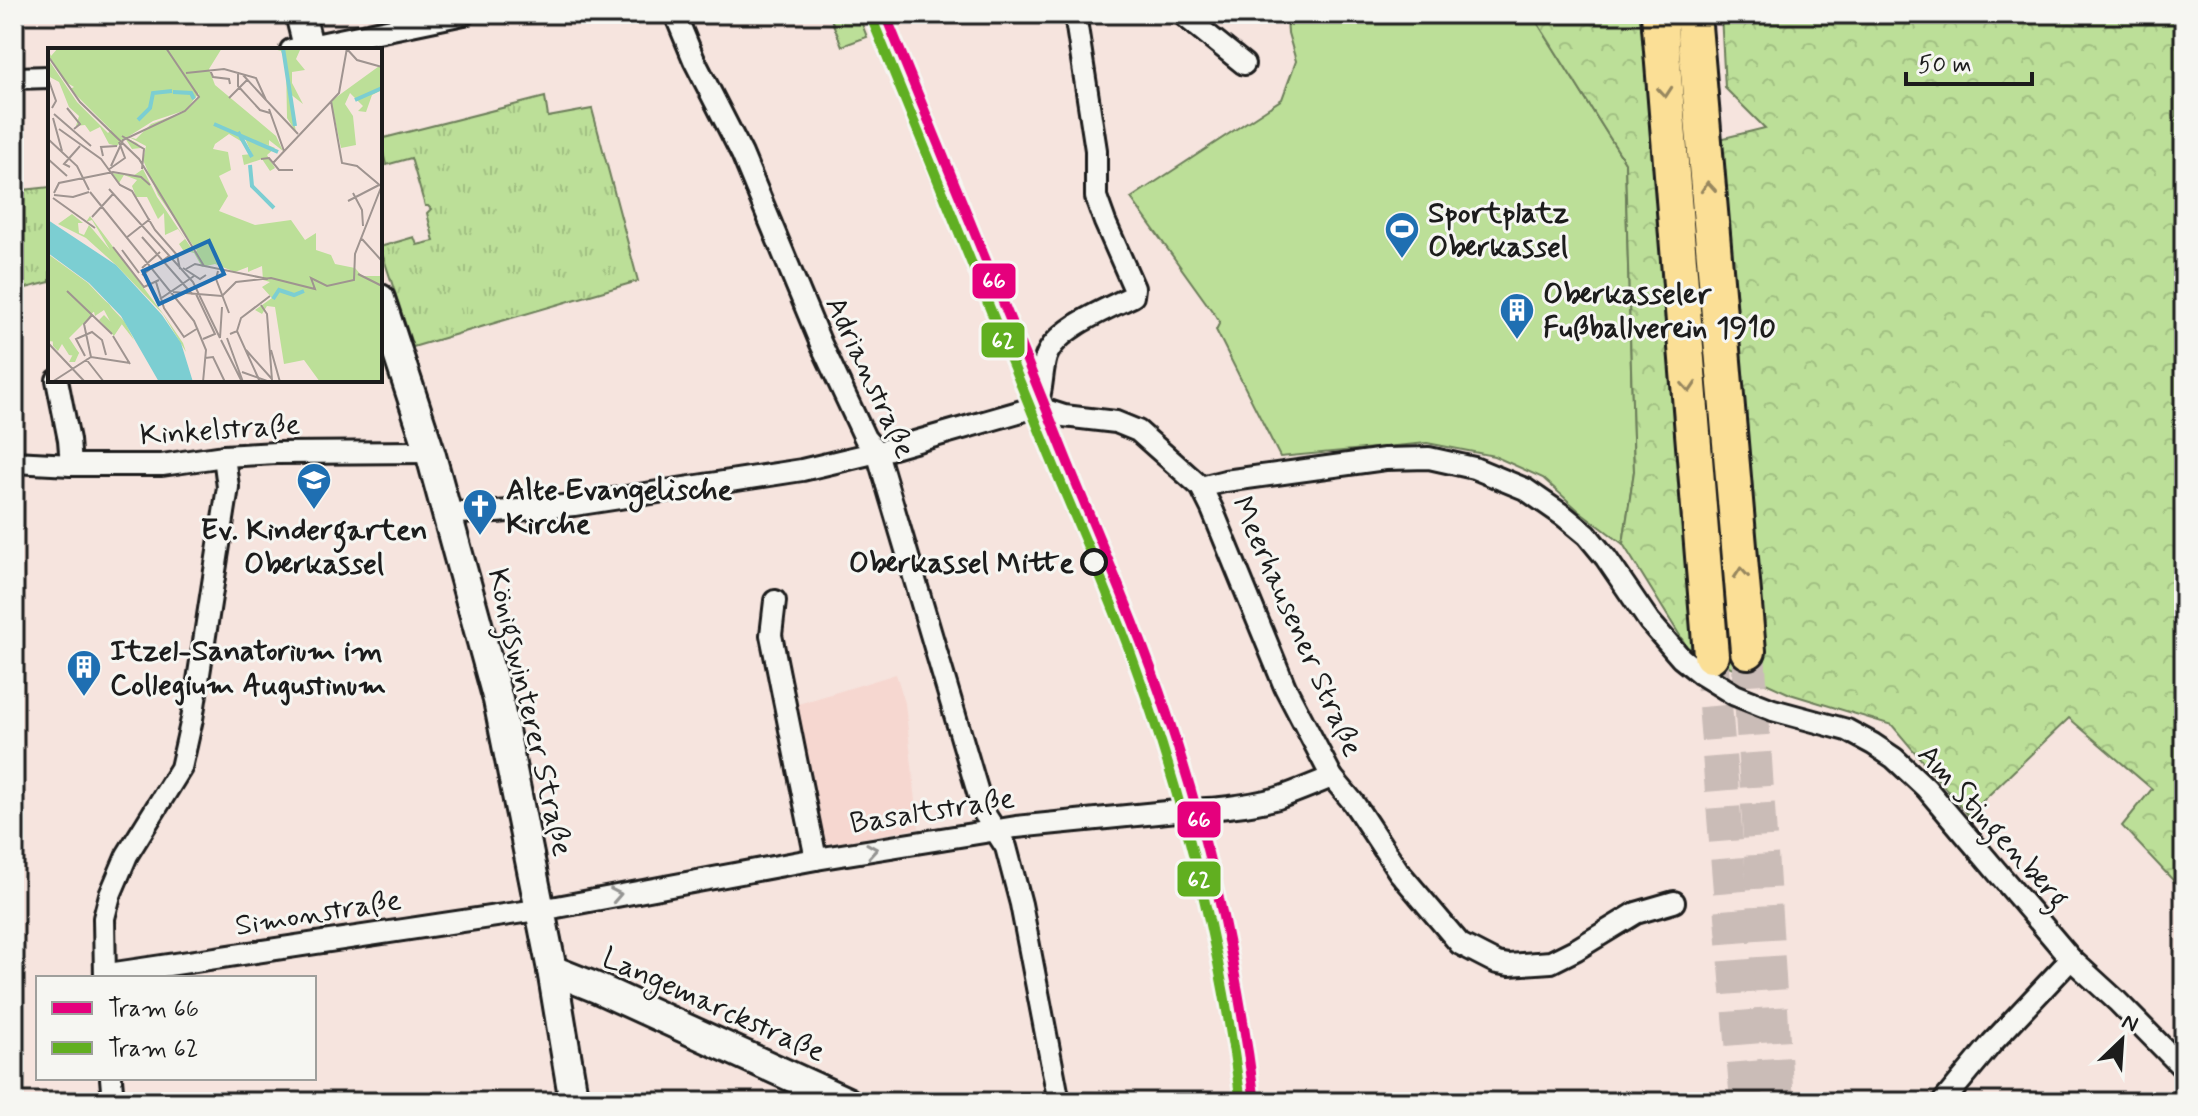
<svg xmlns="http://www.w3.org/2000/svg" width="2198" height="1116" viewBox="0 0 2198 1116" font-family="Mynerve,sans-serif">
<style>
.built{fill:#f6d7d0}
.green{fill:#bcdf98;stroke:#6c7e5a;stroke-width:2}
.forest{fill:url(#forest-crowns);stroke:#6c7e5a;stroke-width:2}
.park{fill:url(#park-tufts);stroke:#6c7e5a;stroke-width:2}
.lines{fill:none;stroke-linecap:round;stroke-linejoin:round}
.trunk-tunnel{stroke:#cabcb7;stroke-width:34;stroke-dasharray:34 17;stroke-linecap:butt}
.minor-casing{stroke:#1c1c1c;stroke-width:26}
.secondary-casing{stroke:#1c1c1c;stroke-width:34}
.trunk-casing{stroke:#1c1c1c;stroke-width:40}
.minor{stroke:#f6f6f2;stroke-width:20}
.secondary{stroke:#f6f6f2;stroke-width:28}
.trunk{stroke:#fbdf96;stroke-width:34}
.tram-1-casing{stroke:#f6f6f2;stroke-width:16}
.tram-2-casing{stroke:#f6f6f2;stroke-width:16}
.tram-1{stroke:#e5007d;stroke-width:10}
.tram-2{stroke:#61af20;stroke-width:10}
.oneway{stroke:#97875f}
.oneway2{stroke:#949492}
.stop-dot{fill:#f6f6f2;stroke:#1c1c1c;stroke-width:4}
.labels{text-anchor:middle;stroke-width:6;stroke-linejoin:round;paint-order:stroke}
.poi-label{font-size:30px;font-weight:bold;fill:#1c1c1c;stroke:#f6f6f2;text-anchor:start}
.street-label{font-size:30px;fill:#1c1c1c;stroke:#f6f6f2}
.stop-label{font-size:30px;font-weight:bold;fill:#1c1c1c;stroke:#f6f6f2;text-anchor:end}
.inset-river{fill:none;stroke:#7cced2;stroke-width:4}
.inset-road{fill:none;stroke:#9f9490;stroke-width:2}
.view{fill:#1f6fb2;fill-opacity:0.15;stroke:#1f6fb2;stroke-width:4}
.inset-edge{fill:none;stroke:#1c1c1c;stroke-width:4}
.line-badge{stroke:#f6f6f2;stroke-width:3}
.badge-label{font-size:22px;text-anchor:middle;font-weight:bold;fill:#fff}
</style>
<defs>
<pattern id="forest-crowns" width="20" height="18" patternUnits="userSpaceOnUse" patternTransform="scale(2)"><rect width="20" height="18" fill="#bcdf98"/><path d="M2 6a3 3 0 1 1 6 0M12 15a3 3 0 1 1 6 0" fill="none" stroke="#a1bf82"/></pattern>
<pattern id="park-tufts" width="24" height="20" patternUnits="userSpaceOnUse" patternTransform="scale(2)"><rect width="24" height="20" fill="#bcdf98"/><path d="M3 7l-1-3M5 7V3M7 7l1-3M15 17l-1-3M17 17v-4M19 17l1-3" fill="none" stroke="#a1bf82"/></pattern>
</defs>
<rect width="100%" height="100%" fill="#f6e4de"/>
<filter id="ink" filterUnits="userSpaceOnUse"><feTurbulence type="fractalNoise" baseFrequency=".0125" numOctaves="2"/><feDisplacementMap in="SourceGraphic" scale="16" xChannelSelector="R" yChannelSelector="G"/><feConvolveMatrix kernelMatrix="1 2 1 2 8 2 1 2 1" color-interpolation-filters="sRGB"/></filter>
<g filter="url(#ink)">
<path class="built" d="M 896,674 L 905,703 L 919,828 L 827,844 L 820,840 L 795,705 Z"/>
<g class="green">
<path d="M 829,14 L 858,14 L 867,37 L 842,46 Z"/>
<path d="M 1289,14 L 1532,14 L 1625,162 L 1634,471 L 1623,544 L 1578,510 L 1543,478 L 1494,456 L 1427,443 L 1280,457 L 1216,330 L 1220,322 L 1131,198 L 1282,99 L 1296,61 L 1288,33 L 1287,18 Z"/>
</g>
<path class="forest" d="M 1532,14 L 1640,14 L 1654,155 L 1765,128 L 1725,88 L 1721,14 L 2184,14 L 2184,892 L 2122,826 L 2152,789 L 2069,718 L 1968,815 L 1892,725 L 1790,694 L 1687,647 L 1623,544 L 1634,471 L 1625,162 Z"/>
<g class="park">
<path d="M 545,97 L 548,117 L 592,109 L 638,281 L 413,347 L 380,247 L 414,237 L 417,245 L 434,241 L 427,213 L 431,209 L 428,206 L 425,206 L 411,158 L 386,165 L 380,139 Z"/>
<path d="M 50,187 L 50,282 L 14,291 L 14,191 Z"/>
</g>
<g class="lines">
<g class="trunk-tunnel">
<path d="M 1748,651 L 1777,1102"/>
<path d="M 1711,655 L 1747,1102"/>
</g>
<g class="minor-casing">
<g id="minor">
<path d="M 675,14 L 694,60 L 742,154 L 821,344 L 865,438 L 877,452 L 984,813 L 1006,847 L 1021,904 L 1059,1102"/>
<path d="M 1182,14 L 1244,64"/>
<path d="M 291,50 L 464,14"/>
<path d="M 14,78 L 50,77"/>
<path d="M 57,380 L 69,440 L 71,465"/>
<path d="M 1036,407 L 1064,416 L 1116,422 L 1138,431 L 1201,487 L 1212,509 L 1285,687 L 1332,777 L 1353,802 L 1399,872 L 1460,944 L 1497,963 L 1509,965 L 1551,962 L 1577,949 L 1636,913 L 1674,902"/>
<path d="M 1036,407 C 1043,391 1041,373 1046,357 C 1056,328 1107,309 1133,296 L 1134,288 L 1105,222 L 1096,197 L 1096,150 L 1075,14"/>
<path d="M 14,462 L 71,465 L 162,465 L 224,456 L 276,453 L 430,452"/>
<path d="M 1201,487 L 1225,481 L 1385,459 L 1429,458 L 1474,468 L 1525,489 L 1564,516 L 1587,535 L 1606,558 L 1649,621 L 1681,658 L 1701,674 L 1735,695 L 1773,710 L 1847,730 L 1873,744 L 1894,758 L 1926,788 L 2071,959 L 2117,1001 L 2184,1069"/>
<path d="M 447,513 L 497,512 L 574,505 L 802,470 L 890,449 L 1036,407"/>
<path d="M 775,601 L 771,635 L 816,859"/>
<path d="M 105,978 L 104,918 L 110,895 L 127,855 L 181,768 L 192,719 L 228,487 L 224,456"/>
<path d="M 107,978 L 115,973 L 557,907 L 816,859 L 1016,827 L 1177,811 C 1211,809 1245,807 1278,798 C 1296,792 1314,784 1332,777"/>
<path d="M 111,1078 L 113,1102"/>
<path d="M 1943,1102 L 1992,1043 L 2071,959"/>
</g>
</g>
<g class="secondary-casing">
<g id="secondary">
<path d="M 300,14 L 309,50"/>
<path d="M 380,299 L 430,452 L 498,700 L 552,970 L 574,1102"/>
<path d="M 552,970 L 597,988 L 847,1102"/>
</g>
</g>
<g class="trunk-casing">
<g id="trunk">
<path d="M 1659,14 L 1711,655"/>
<path d="M 1693,14 L 1748,651"/>
</g>
</g>
<use href="#minor" class="minor"/>
<use href="#secondary" class="secondary"/>
<use href="#trunk" class="trunk"/>
<g class="tram-1-casing">
<path id="tram-1" d="M 885,14 C 942,154 1000,293 1056,433 C 1093,527 1135,618 1167,714 C 1210,841 1238,970 1255,1102"/>
</g>
<g class="tram-2-casing">
<path id="tram-2" d="M 872,19 C 929,159 987,299 1043,439 C 1072,512 1105,583 1132,657 C 1185,802 1221,949 1241,1102"/>
</g>
<use href="#tram-1" class="tram-1"/>
<use href="#tram-2" class="tram-2"/>
</g>
<defs><path id="oneway-chevron" d="M-2-3.5L2.5 0L-2 3.5" fill="none" stroke-width="1.6" stroke-linecap="round" stroke-linejoin="round" transform="scale(2)"/></defs>
<g class="oneway">
<use href="#oneway-chevron" transform="translate(1665 92) rotate(85)"/>
<use href="#oneway-chevron" transform="translate(1708 187) rotate(-95)"/>
<use href="#oneway-chevron" transform="translate(1689 387) rotate(86)"/>
<use href="#oneway-chevron" transform="translate(1741 573) rotate(-95)"/>
</g>
<g class="oneway2">
<use href="#oneway-chevron" transform="translate(872 850) rotate(-9)"/>
<use href="#oneway-chevron" transform="translate(616 895) rotate(-11)"/>
</g>
</g>
<defs>
<g id="stadium-pin" transform="scale(1.8)"><path d="M0 17L-7.5 6A9.5 9.5 0 1 1 7.5 6Z" fill="#1f6fb2" stroke="#f6f6f2"/><path d="M0-5a6.5 5 0 1 0 0 10a6.5 5 0 1 0 0-10ZM-3.5-1.8h7v3.6h-7Z" fill="#fff"/></g>
<g id="building-pin" transform="scale(1.8)"><path d="M0 17L-7.5 6A9.5 9.5 0 1 1 7.5 6Z" fill="#1f6fb2" stroke="#f6f6f2"/><path d="M-4-6H4V6H1V3H-1V6H-4ZM-2.5-4.3h1.7v1.8h-1.7ZM.8-4.3h1.7v1.8H.8ZM-2.5-1h1.7V.8h-1.7ZM.8-1h1.7V.8H.8Z" fill="#fff"/></g>
<g id="school-pin" transform="scale(1.8)"><path d="M0 17L-7.5 6A9.5 9.5 0 1 1 7.5 6Z" fill="#1f6fb2" stroke="#f6f6f2"/><path d="M0-5L7-2L0 1L-7-2ZM-4 1L0 2.5L4 1V4Q0 6-4 4Z" fill="#fff"/></g>
<g id="church-pin" transform="scale(1.8)"><path d="M0 17L-7.5 6A9.5 9.5 0 1 1 7.5 6Z" fill="#1f6fb2" stroke="#f6f6f2"/><path d="M-1.2-6h2.4v3.5h3.3v2.4h-3.3V6h-2.4V-.1h-3.3v-2.4h3.3Z" fill="#fff"/></g>
</defs>
<g fill-rule="evenodd">
<use href="#stadium-pin" x="1402" y="229"/>
<use href="#building-pin" x="1517" y="310"/>
<use href="#school-pin" x="314" y="480"/>
<use href="#church-pin" x="480" y="506"/>
<use href="#building-pin" x="84" y="667"/>
</g>
<circle class="stop-dot" cx="1094" cy="562" r="12"/>
<g class="labels">
<g class="poi-label">
<text x="1428" y="222">Sportplatz<tspan x="1428" dy="34">Oberkassel</tspan></text>
<text x="1543" y="303">Oberkasseler<tspan x="1543" dy="34">Fußballverein 1910</tspan></text>
<text x="506" y="499">Alte Evangelische<tspan x="506" dy="34">Kirche</tspan></text>
<text x="314" y="539" text-anchor="middle">Ev. Kindergarten<tspan x="314" dy="34">Oberkassel</tspan></text>
<text x="110" y="660">Itzel-Sanatorium im<tspan x="110" dy="34">Collegium Augustinum</tspan></text>
</g>
<g class="street-label">
<text transform="translate(871 377) rotate(65)" y="10">Adrianstraße</text>
<text transform="translate(220 429) rotate(-4)" y="10">Kinkelstraße</text>
<text transform="translate(1298 626) rotate(66)" y="10">Meerhausener Straße</text>
<text transform="translate(531 712) rotate(77)" y="10">Königswinterer Straße</text>
<text transform="translate(932 810) rotate(-9)" y="10">Basaltstraße</text>
<text transform="translate(1994 826) rotate(48)" y="10">Am Stingenberg</text>
<text transform="translate(318 912) rotate(-9)" y="10">Simonstraße</text>
<text transform="translate(714 1004) rotate(24)" y="10">Langemarckstraße</text>
</g>
<g class="stop-label">
<text x="1074" y="572">Oberkassel Mitte</text>
</g>
</g>
<g transform="translate(48 48)">
<rect width="334" height="334" fill="#f6e4de"/>
<path d="M 334,16 L 334,42 L 324,47 L 318,64 L 310,63 L 315,58 L 302,45 L 297,56 L 305,68 L 308,97 L 293,100 L 283,53 ZM 195,86 L 227,100 L 219,107 L 227,120 L 222,123 L 214,111 L 196,117 L 194,107 L 204,106 ZM 24,166 L 35,175 L 30,175 L 31,185 L 36,187 L 41,177 L 62,202 L 44,172 L 38,174 L 42,168 L 116,267 L 135,295 L 138,304 L 115,266 L 68,217 L 38,190 L 10,176 ZM 0,208 L 61,256 L 74,276 L 66,288 L 51,272 L 56,267 L 63,274 L 57,255 L 24,281 L 20,293 L 31,305 L 28,308 L 21,307 L 14,296 L 10,303 L 5,298 Z" fill="#bcdf98"/>
<path d="M 0,0 L 3,8 L 10,0 L 174,0 L 161,21 L 167,37 L 228,88 L 235,103 L 221,92 L 221,97 L 207,95 L 195,87 L 196,95 L 181,86 L 167,96 L 165,101 L 180,104 L 183,122 L 171,128 L 180,148 L 171,163 L 207,177 L 243,172 L 257,192 L 268,185 L 268,202 L 283,207 L 287,216 L 307,220 L 314,228 L 334,228 L 334,334 L 272,334 L 256,312 L 236,316 L 227,259 L 219,258 L 214,266 L 207,262 L 224,250 L 214,239 L 222,234 L 215,232 L 214,218 L 200,224 L 200,219 L 187,224 L 167,216 L 154,219 L 146,205 L 135,202 L 131,196 L 137,191 L 130,181 L 117,187 L 116,165 L 110,171 L 99,149 L 88,149 L 84,138 L 89,132 L 76,127 L 71,135 L 64,125 L 85,128 L 95,121 L 109,149 L 146,204 L 149,203 L 110,147 L 95,112 L 98,98 L 81,89 L 88,91 L 103,76 L 138,63 L 151,50 L 151,45 L 138,62 L 105,73 L 78,90 L 89,95 L 93,100 L 84,101 L 77,90 L 69,98 L 61,96 L 52,79 L 42,84 L 37,77 L 28,78 L 31,68 L 21,59 L 11,34 L 0,28 L 0,11 L 29,54 L 60,85 L 63,82 L 22,41 L 26,39 L 16,33 L 0,6 ZM 222,0 L 252,2 L 248,11 L 257,22 L 244,24 L 244,35 L 255,56 L 241,45 L 248,84 L 239,70 L 238,16 L 233,3 Z" fill="#bcdf98"/>
<path d="M 0,206 L 40,235 L 77,274 L 86,292 L 69,270 L 63,275 L 56,262 L 47,268 L 44,255 L 26,238 L 20,244 L 44,267 L 21,290 L 31,305 L 27,314 L 21,314 L 26,304 L 20,295 L 0,293 Z" fill="#bcdf98"/>
<path d="M 0,172 L 68,217 L 114,267 L 133,295 L 145,334 L 111,334 L 73,268 L 41,235 L 0,205 Z" fill="#7cced2"/>
<path class="inset-river" d="M 235,0 L 247,78M 125,44 L 143,45 L 146,51M 307,52 L 334,40M 90,72 L 102,60 L 105,45 L 124,43M 166,76 L 230,104M 190,84 L 204,109M 202,117 L 204,138 L 226,160M 225,251 L 231,242 L 246,247 L 256,243"/>
<path class="inset-road" d="M 298,0 L 309,12 L 334,19M 0,8 L 32,54 L 91,111 L 156,218M 162,22 L 165,29 L 181,31 L 182,36M 190,24 L 190,38 L 212,62 L 222,65M 138,25 L 176,21 L 208,30 L 218,52 L 250,86M 195,27 L 218,52M 0,30 L 8,53 L 4,60M 181,50 L 200,31M 283,53 L 294,115 L 309,118 L 334,139M 19,60 L 32,76 L 26,81M 221,61 L 236,103M 6,66 L 43,98M 5,70 L 14,103M 11,81 L 53,111 L 72,137 L 84,143 L 107,182 L 129,207 L 132,221M 74,88 L 96,101 L 94,121M 0,91 L 29,118 L 41,142M 55,108 L 53,99 L 69,98M 0,111 L 19,128M 213,111 L 221,110 L 231,122 L 245,122M 225,115 L 291,45 L 299,0M 63,118 L 75,92 L 137,63 L 151,49 L 118,0M 22,119 L 16,116 L 32,98M 60,122 L 77,110 L 71,94M 61,141 L 145,234 L 172,290M 42,144 L 146,273 L 158,302 L 155,334M 6,145 L 11,135 L 65,124 L 93,129 L 102,137M 305,145 L 314,162 L 315,178M 6,147 L 25,149 L 41,144M 5,150 L 47,180M 300,153 L 331,137M 44,169 L 65,146M 94,189 L 144,246M 78,190 L 102,171M 314,191 L 333,212M 65,199 L 96,239 L 111,232M 74,202 L 91,225M 94,220 L 112,204M 135,220 L 152,231 L 158,227M 138,221 L 147,216 L 220,231M 170,223 L 168,231 L 181,265M 310,226 L 334,238M 94,227 L 121,208M 108,234 L 116,260 L 136,289 L 150,280M 19,243 L 64,286M 125,244 L 174,248 L 188,234 L 223,230 L 267,241 L 263,230 L 279,238 L 306,232 L 307,206 L 334,137M 148,246 L 167,286 L 155,291M 112,251 L 146,228M 213,257 L 219,266 L 224,332M 189,283 L 193,270 L 222,248M 182,286 L 189,283 L 212,334M 65,288 L 82,316M 172,290 L 174,259M 179,290 L 195,334M 173,292 L 194,334M 0,295 L 37,334M 198,302 L 224,331M 223,302 L 232,334M 37,308 L 28,291 L 44,284 L 54,292 L 58,307M 43,309 L 36,276 L 44,267M 157,310 L 165,309 L 177,334M 38,311 L 56,334M 194,324 L 222,334M 4,334 L 43,309 L 82,315"/>
<path class="view" d="M 161,193 L 176,226 L 111,256 L 95,223 Z"/>
<rect width="334" height="334" class="inset-edge"/>
</g>
<g class="line-badge">
<rect x="971" y="262" width="46" height="38" rx="8" fill="#e5007d"/>
<rect x="980" y="321" width="46" height="38" rx="8" fill="#61af20"/>
<rect x="1176" y="800" width="46" height="39" rx="8" fill="#e5007d"/>
<rect x="1176" y="860" width="46" height="38" rx="8" fill="#61af20"/>
</g>
<g class="badge-label">
<text x="994" y="288">66</text>
<text x="1003" y="348">62</text>
<text x="1199" y="827">66</text>
<text x="1199" y="887">62</text>
</g>
<rect width="2198" height="1116" fill="none" stroke="#f6f6f2" stroke-width="48"/>
<rect x="24" y="24" width="2150" height="1068" fill="none" stroke="#1c1c1c" stroke-width="3" filter="url(#ink)"/>
<rect x="36" y="976" width="280" height="104" fill="#f6f6f2" stroke="#9f9f9c" stroke-width="2"/>
<rect x="52" y="1002" width="40" height="12" fill="#e5007d" stroke="#9f9f9c" stroke-width="2"/>
<text x="108" y="1016" font-size="24" fill="#1c1c1c">Tram 66</text>
<rect x="52" y="1042" width="40" height="12" fill="#61af20" stroke="#9f9f9c" stroke-width="2"/>
<text x="108" y="1056" font-size="24" fill="#1c1c1c">Tram 62</text>
<g transform="translate(2122 1040) rotate(25)" stroke="#f6f6f2" stroke-width="6" paint-order="stroke">
<path d="M0-6L14 30L0 20L-14 30Z" fill="#1c1c1c"/>
<text y="-12" font-size="22" font-weight="bold" text-anchor="middle" fill="#1c1c1c">N</text>
</g>
<path d="M1906 72v12h126v-12" fill="none" stroke="#1c1c1c" stroke-width="4"/>
<text x="1918" y="72" font-size="24" fill="#1c1c1c" stroke="#f6f6f2" stroke-width="6" paint-order="stroke">50 m</text>
</svg>
